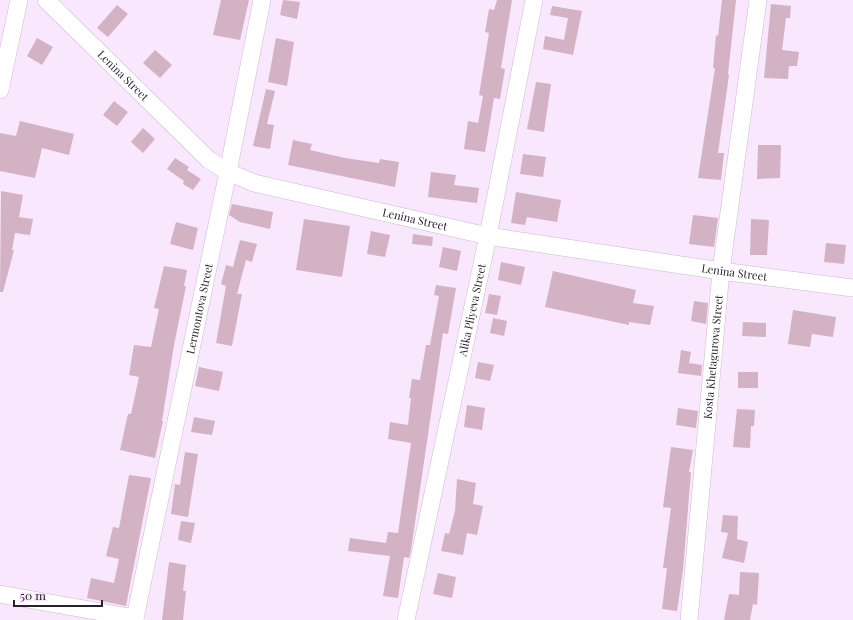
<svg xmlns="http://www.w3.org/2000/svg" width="853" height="620" viewBox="0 0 853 620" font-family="'Playfair Display',serif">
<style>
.building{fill:#d3b2c4}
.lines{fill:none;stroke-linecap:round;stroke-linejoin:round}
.minor-casing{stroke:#ceb8d3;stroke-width:18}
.minor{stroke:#fff;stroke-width:17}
.labels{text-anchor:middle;stroke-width:3;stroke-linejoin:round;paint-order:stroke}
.street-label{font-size:11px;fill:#29212b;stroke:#f9e7fd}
</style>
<rect width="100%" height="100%" fill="#f9e7fd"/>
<g class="building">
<path d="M 221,0 L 249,0 L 240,40 L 213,35 Z"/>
<path d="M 283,0 L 300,2 L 297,19 L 280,15 Z"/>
<path d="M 497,0 L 512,0 L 501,68 L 505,69 L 500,99 L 494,98 L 485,152 L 464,149 L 468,121 L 478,123 L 483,96 L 479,95 L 489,33 L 485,32 L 489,9 L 494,10 Z"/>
<path d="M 722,0 L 736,0 L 728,74 L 729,75 L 718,153 L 724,153 L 721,180 L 698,178 L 715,68 L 713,68 L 716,35 L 718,36 Z"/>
<path d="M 771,4 L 791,6 L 790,18 L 786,18 L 782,50 L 799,52 L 797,66 L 789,66 L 788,79 L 764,78 Z"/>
<path d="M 117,5 L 128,14 L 108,37 L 97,28 Z"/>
<path d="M 552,6 L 582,11 L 573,55 L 543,49 L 545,36 L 564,40 L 568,18 L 550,15 Z"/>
<path d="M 37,38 L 53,47 L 42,65 L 27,56 Z"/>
<path d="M 276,38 L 294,42 L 287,86 L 268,82 Z"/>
<path d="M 155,50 L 172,65 L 160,78 L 143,63 Z"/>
<path d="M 536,82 L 551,84 L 544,132 L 527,129 Z"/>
<path d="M 266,89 L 275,91 L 267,124 L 274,125 L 270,149 L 253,146 Z"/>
<path d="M 114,101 L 128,112 L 117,126 L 103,115 Z"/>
<path d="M 20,121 L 74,134 L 69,155 L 42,148 L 35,178 L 0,171 L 0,133 L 16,136 Z"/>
<path d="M 143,128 L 155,139 L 143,153 L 131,142 Z"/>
<path d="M 293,140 L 312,144 L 310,150 L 345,158 L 379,163 L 380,159 L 399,162 L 395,187 L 288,165 Z"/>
<path d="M 758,145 L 781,145 L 780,178 L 757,179 Z"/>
<path d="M 523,154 L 546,157 L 543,177 L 520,174 Z"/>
<path d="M 175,158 L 189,167 L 187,170 L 201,179 L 193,190 L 183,184 L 184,181 L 167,169 Z"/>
<path d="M 431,172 L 456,175 L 454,185 L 479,188 L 477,203 L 428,197 Z"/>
<path d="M 1,191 L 23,195 L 19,217 L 33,219 L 30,235 L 15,233 L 12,250 L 14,250 L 3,292 L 0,292 Z"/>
<path d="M 516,192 L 561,200 L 557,222 L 527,217 L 525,225 L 511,223 Z"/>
<path d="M 232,204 L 273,212 L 270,229 L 240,222 L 229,215 Z"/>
<path d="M 693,215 L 718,218 L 714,247 L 689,244 Z"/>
<path d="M 304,219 L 350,226 L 342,277 L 296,270 Z"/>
<path d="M 751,219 L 769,220 L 767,255 L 750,255 Z"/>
<path d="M 176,222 L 198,228 L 193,250 L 170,244 Z"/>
<path d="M 371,231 L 390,235 L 385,257 L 367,254 Z"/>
<path d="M 413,234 L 433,237 L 432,246 L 412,244 Z"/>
<path d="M 240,240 L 257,244 L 252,262 L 246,260 L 237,294 L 242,294 L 232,346 L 216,343 L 226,286 L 221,284 L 226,265 L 233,267 Z"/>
<path d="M 826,243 L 846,245 L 844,264 L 824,262 Z"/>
<path d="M 443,247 L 461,251 L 457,271 L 439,267 Z"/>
<path d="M 501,262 L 525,267 L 521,285 L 498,280 Z"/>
<path d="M 164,266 L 187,270 L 184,286 L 186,286 L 174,345 L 162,421 L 163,421 L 155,458 L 120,450 L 128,414 L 131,414 L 139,377 L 129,375 L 134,345 L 151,347 L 159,309 L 154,308 Z"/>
<path d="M 553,271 L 636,290 L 633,303 L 654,306 L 650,325 L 629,322 L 629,325 L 545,307 Z"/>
<path d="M 436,285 L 456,288 L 448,334 L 443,333 L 411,550 L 409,558 L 404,557 L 398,598 L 383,596 L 390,556 L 348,551 L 350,538 L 386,543 L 388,532 L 398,533 L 411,443 L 388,439 L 390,422 L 408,425 L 411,398 L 409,398 L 412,379 L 420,380 L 426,345 L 430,345 L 439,296 L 434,295 Z"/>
<path d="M 489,294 L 501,296 L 497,315 L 485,313 Z"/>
<path d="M 694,301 L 708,303 L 706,324 L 691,321 Z"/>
<path d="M 793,310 L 836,317 L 833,337 L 812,334 L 810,347 L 788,344 Z"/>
<path d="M 493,318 L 507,321 L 504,336 L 490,333 Z"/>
<path d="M 743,322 L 766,323 L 766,337 L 742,336 Z"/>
<path d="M 681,350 L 691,352 L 689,363 L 702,365 L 701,376 L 678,373 Z"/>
<path d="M 478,362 L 494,365 L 490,381 L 475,378 Z"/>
<path d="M 199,367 L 223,372 L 219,391 L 195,386 Z"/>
<rect x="738" y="372" width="20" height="16"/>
<path d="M 467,405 L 485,408 L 482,430 L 464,427 Z"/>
<path d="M 678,408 L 698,411 L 696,428 L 676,425 Z"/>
<path d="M 737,409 L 755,410 L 754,426 L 751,426 L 750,448 L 733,447 Z"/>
<path d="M 194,417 L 215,421 L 212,435 L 191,432 Z"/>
<path d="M 671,447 L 693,450 L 689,472 L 691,472 L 683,570 L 677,611 L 662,609 L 667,568 L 663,568 L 671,508 L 663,507 Z"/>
<path d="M 185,452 L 198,454 L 188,517 L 171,514 L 175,484 L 180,485 Z"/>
<path d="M 129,475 L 151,478 L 126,606 L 87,598 L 91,578 L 114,583 L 119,559 L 106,556 L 113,527 L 119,528 Z"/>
<path d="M 457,479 L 476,483 L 473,504 L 483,506 L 477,535 L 467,533 L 463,555 L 441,551 L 445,533 L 449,534 L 455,511 Z"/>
<path d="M 723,515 L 738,516 L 737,539 L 748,542 L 744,563 L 722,558 L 728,533 L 721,532 Z"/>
<path d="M 181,521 L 195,523 L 191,543 L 178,540 Z"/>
<path d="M 169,562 L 186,565 L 183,591 L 186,591 L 183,620 L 162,620 Z"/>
<path d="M 740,572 L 759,573 L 757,605 L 753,604 L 750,620 L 724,620 L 729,594 L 739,595 Z"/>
<path d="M 438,573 L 456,577 L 452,598 L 433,594 Z"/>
</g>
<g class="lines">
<g class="minor-casing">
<g id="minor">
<path id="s1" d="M 46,0 L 209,160 L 228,172 L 254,183 L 488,236 L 721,271 L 853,288"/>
<path d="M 0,90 L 19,0"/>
<path d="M 0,594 L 135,618 L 135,620"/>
<path id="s2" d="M 135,618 L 228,172 L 262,0"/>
<path id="s3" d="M 406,620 L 488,236 L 534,0"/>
<path id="s4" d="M 689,620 L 721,271 L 758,0"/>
</g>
</g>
<use href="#minor" class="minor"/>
</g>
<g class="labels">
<g class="street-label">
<text dy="4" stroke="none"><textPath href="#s1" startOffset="108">Lenina Street</textPath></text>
<text dy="4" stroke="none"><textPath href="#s1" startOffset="444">Lenina Street</textPath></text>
<text dy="4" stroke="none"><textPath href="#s1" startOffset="768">Lenina Street</textPath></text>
<text dy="4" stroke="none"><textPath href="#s2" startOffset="316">Lermontova Street</textPath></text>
<text dy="4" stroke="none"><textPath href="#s3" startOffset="317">Alika Pliyeva Street</textPath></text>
<text dy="4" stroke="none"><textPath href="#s4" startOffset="264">Kosta Khetagurova Street</textPath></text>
</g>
</g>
<path d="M14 600v6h88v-6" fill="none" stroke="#29212b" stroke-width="2"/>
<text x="20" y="600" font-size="12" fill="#29212b" stroke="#f9e7fd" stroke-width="3" paint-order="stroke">50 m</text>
</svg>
